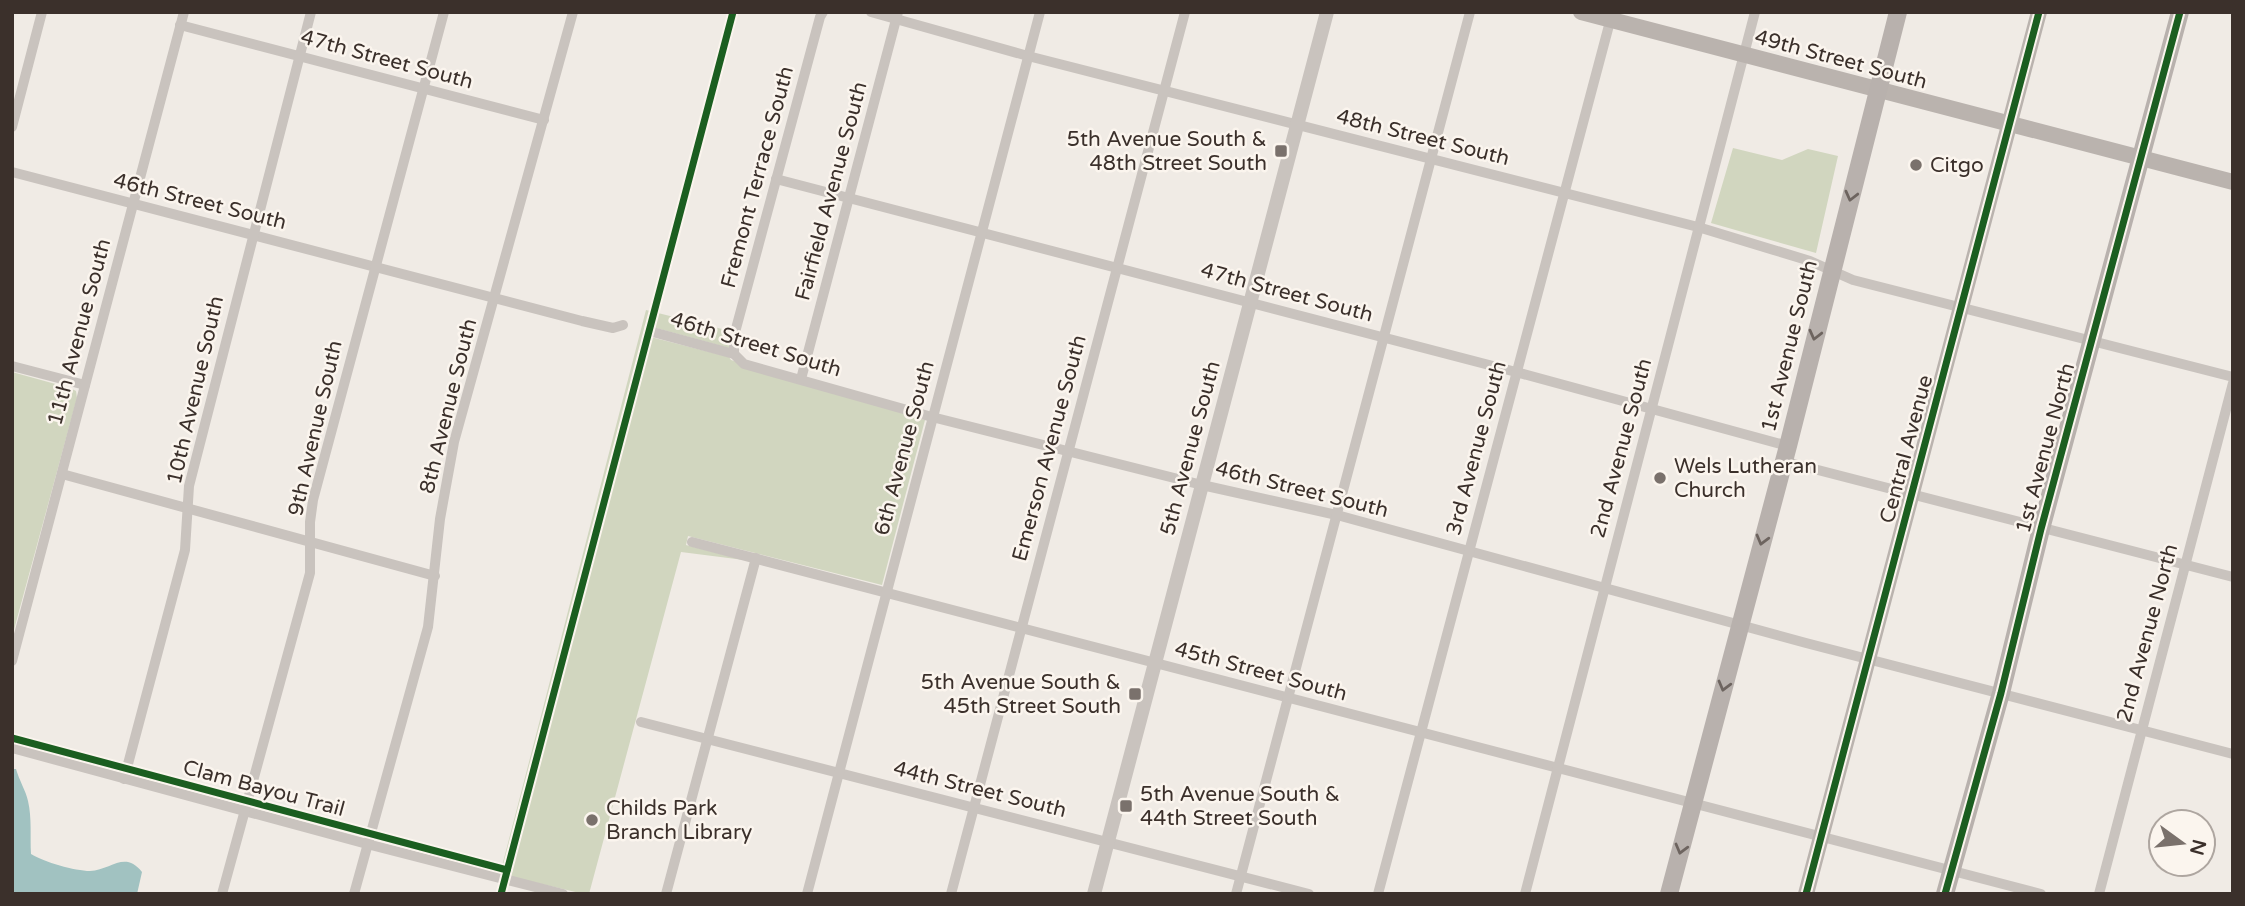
<svg xmlns="http://www.w3.org/2000/svg" width="2245" height="906" viewBox="0 0 2245 906" font-family="'Varela Round',sans-serif">
<style>
.green{fill:#d1d6bf}
.water{fill:#a1c2c1}
.lines{fill:none;stroke-linecap:round;stroke-linejoin:round}
.minor{stroke:#c9c3be;stroke-width:10}
.tertiary{stroke:#c9c3be;stroke-width:14}
.secondary{stroke:#bab3ae;stroke-width:16}
.primary{stroke:#b8b1ad;stroke-width:18}
.cycleway-casing{stroke:#fbf5ee;stroke-width:11}
.cycleway{stroke:#1b5e20;stroke-width:7}
.oneway{stroke:#6d645f}
.poi-dot{fill:#7a716c;stroke:#fbf5ee;stroke-width:2.5}
.labels{text-anchor:middle;stroke-width:5;stroke-linejoin:round;paint-order:stroke}
.street-label{font-size:21px;fill:#3b302b;stroke:#fbf5ee}
.poi-label{font-size:21px;fill:#3b302b;stroke:#fbf5ee;text-anchor:start}
</style>
<rect width="100%" height="100%" fill="#f0ebe5"/>
<g class="green">
<path d="M 1733,148 L 1782,160 L 1808,149 L 1838,156 L 1816,253 L 1711,223 Z"/>
<path d="M 646,310 L 730,331 L 729,348 L 645,325 L 643,335 L 729,357 L 731,360 L 925,420 L 882,585 L 688,536 L 686,545 L 744,560 L 681,552 L 589,894 L 584,894 L 500,874 Z"/>
<path d="M 12,372 L 70,388 L 76,391 L 77,398 L 12,637 Z"/>
</g>
<path class="water" d="M 12,769 L 16,769 C 19,780 26,791 28,801 C 32,818 30,837 31,854 C 44,862 75,871 90,871 C 111,870 125,850 142,872 L 137,894 L 12,894 Z"/>
<g class="lines">
<g class="minor">
<path d="M 871,12 L 1028,56 L 1698,227 L 1810,261 L 1853,280 L 2233,377"/>
<path d="M 180,25 L 544,120"/>
<path d="M 12,127 L 42,12"/>
<path d="M 12,172 L 582,321 L 613,328 L 623,325"/>
<path d="M 776,179 L 1516,372 L 1788,446"/>
<path d="M 649,331 L 734,354 L 744,364 L 932,417 L 1202,485 L 1337,515 L 1806,643 L 2233,754"/>
<path d="M 734,354 L 734,336 L 820,17 L 823,12"/>
<path d="M 12,366 L 85,385"/>
<path d="M 801,379 L 898,12"/>
<path d="M 1783,461 L 2233,577"/>
<path d="M 62,474 L 435,576"/>
<path d="M 692,542 L 2041,894"/>
<path d="M 12,661 L 184,12"/>
<path d="M 641,722 L 1309,894"/>
<path d="M 12,748 L 367,844 L 563,894"/>
<path d="M 124,779 L 185,550 L 189,486 L 311,12"/>
<path d="M 222,894 L 310,573 L 310,522 L 313,500 L 444,12"/>
<path d="M 354,894 L 428,627 L 440,519 L 454,442 L 573,12"/>
<path d="M 666,894 L 756,558"/>
<path d="M 807,894 L 1040,12"/>
<path d="M 951,894 L 1185,12"/>
<path d="M 1236,894 L 1470,12"/>
<path d="M 1378,894 L 1612,14"/>
<path d="M 1525,894 L 1755,12"/>
<path d="M 2099,894 L 2233,383"/>
</g>
<path class="tertiary" d="M 1094,894 L 1327,12"/>
<g class="secondary">
<path d="M 1581,12 L 2233,182"/>
<path d="M 1806,894 L 2039,12"/>
</g>
<g class="primary">
<path d="M 1669,894 L 1788,446 L 1898,12"/>
<path d="M 1945,894 L 2001,693 L 2041,529 L 2180,12"/>
</g>
<g class="cycleway-casing">
<g id="cycleway">
<path d="M 12,738 L 507,870"/>
<path d="M 501,894 L 733,12"/>
<path d="M 1806,894 L 2039,12"/>
<path d="M 1945,894 L 2001,693 L 2041,529 L 2180,12"/>
</g>
</g>
<use href="#cycleway" class="cycleway"/>
</g>
<defs><path id="oneway-chevron" d="M-2-3.5L2.5 0L-2 3.5" fill="none" stroke-width="1.6" stroke-linecap="round" stroke-linejoin="round" transform="scale(1.75)"/></defs>
<g class="oneway">
<use href="#oneway-chevron" transform="translate(1851 196) rotate(104)"/>
<use href="#oneway-chevron" transform="translate(1815 335) rotate(104)"/>
<use href="#oneway-chevron" transform="translate(1762 540) rotate(105)"/>
<use href="#oneway-chevron" transform="translate(1724 686) rotate(105)"/>
<use href="#oneway-chevron" transform="translate(1681 849) rotate(105)"/>
</g>
<g class="poi-dot">
<rect x="1274" y="144" width="14" height="14" rx="3.5"/>
<circle cx="1916" cy="165" r="7"/>
<circle cx="1660" cy="478" r="7"/>
<rect x="1128" y="687" width="14" height="14" rx="3.5"/>
<rect x="1119" y="799" width="14" height="14" rx="3.5"/>
<circle cx="592" cy="820" r="7"/>
</g>
<g class="labels">
<g class="street-label">
<text transform="translate(387 59) rotate(15)" y="7">47th Street South</text>
<text transform="translate(1841 59) rotate(15)" y="7">49th Street South</text>
<text transform="translate(1423 137) rotate(14)" y="7">48th Street South</text>
<text transform="translate(757 177) rotate(-75)" y="7">Fremont Terrace South</text>
<text transform="translate(831 191) rotate(-75)" y="7">Fairfield Avenue South</text>
<text transform="translate(200 201) rotate(14)" y="7">46th Street South</text>
<text transform="translate(1287 292) rotate(15)" y="7">47th Street South</text>
<text transform="translate(79 332) rotate(-75)" y="7">11th Avenue South</text>
<text transform="translate(756 344) rotate(17)" y="7">46th Street South</text>
<text transform="translate(1789 346) rotate(-76)" y="7">1st Avenue South</text>
<text transform="translate(195 390) rotate(-77)" y="7">10th Avenue South</text>
<text transform="translate(448 406) rotate(-76)" y="7">8th Avenue South</text>
<text transform="translate(315 428) rotate(-77)" y="7">9th Avenue South</text>
<text transform="translate(904 448) rotate(-75)" y="7">6th Avenue South</text>
<text transform="translate(1049 448) rotate(-75)" y="7">Emerson Avenue South</text>
<text transform="translate(1190 448) rotate(-75)" y="7">5th Avenue South</text>
<text transform="translate(1476 448) rotate(-75)" y="7">3rd Avenue South</text>
<text transform="translate(1621 448) rotate(-75)" y="7">2nd Avenue South</text>
<text transform="translate(2045 448) rotate(-75)" y="7">1st Avenue North</text>
<text transform="translate(1906 449) rotate(-75)" y="7">Central Avenue</text>
<text transform="translate(1302 489) rotate(14)" y="7">46th Street South</text>
<text transform="translate(2147 633) rotate(-75)" y="7">2nd Avenue North</text>
<text transform="translate(1261 671) rotate(15)" y="7">45th Street South</text>
<text transform="translate(264 788) rotate(15)" y="7">Clam Bayou Trail</text>
<text transform="translate(980 789) rotate(14)" y="7">44th Street South</text>
</g>
<g class="poi-label">
<text x="1267" y="146" text-anchor="end">5th Avenue South &amp;<tspan x="1267" dy="24">48th Street South</tspan></text>
<text x="1930" y="172">Citgo</text>
<text x="1674" y="473">Wels Lutheran<tspan x="1674" dy="24">Church</tspan></text>
<text x="1121" y="689" text-anchor="end">5th Avenue South &amp;<tspan x="1121" dy="24">45th Street South</tspan></text>
<text x="1140" y="801">5th Avenue South &amp;<tspan x="1140" dy="24">44th Street South</tspan></text>
<text x="606" y="815">Childs Park<tspan x="606" dy="24">Branch Library</tspan></text>
</g>
</g>
<rect width="2245" height="906" fill="none" stroke="#3b302b" stroke-width="28"/>
<g transform="translate(2182 843) rotate(105)"><circle r="33" fill="#fbf5ee" stroke="#aea6a0" stroke-width="2"/>
<path d="M0-5L12 26L0 18L-12 26Z" fill="#7a716c"/>
<text y="-10" font-size="19" font-weight="bold" text-anchor="middle" fill="#3b302b">N</text>
</g>
</svg>
